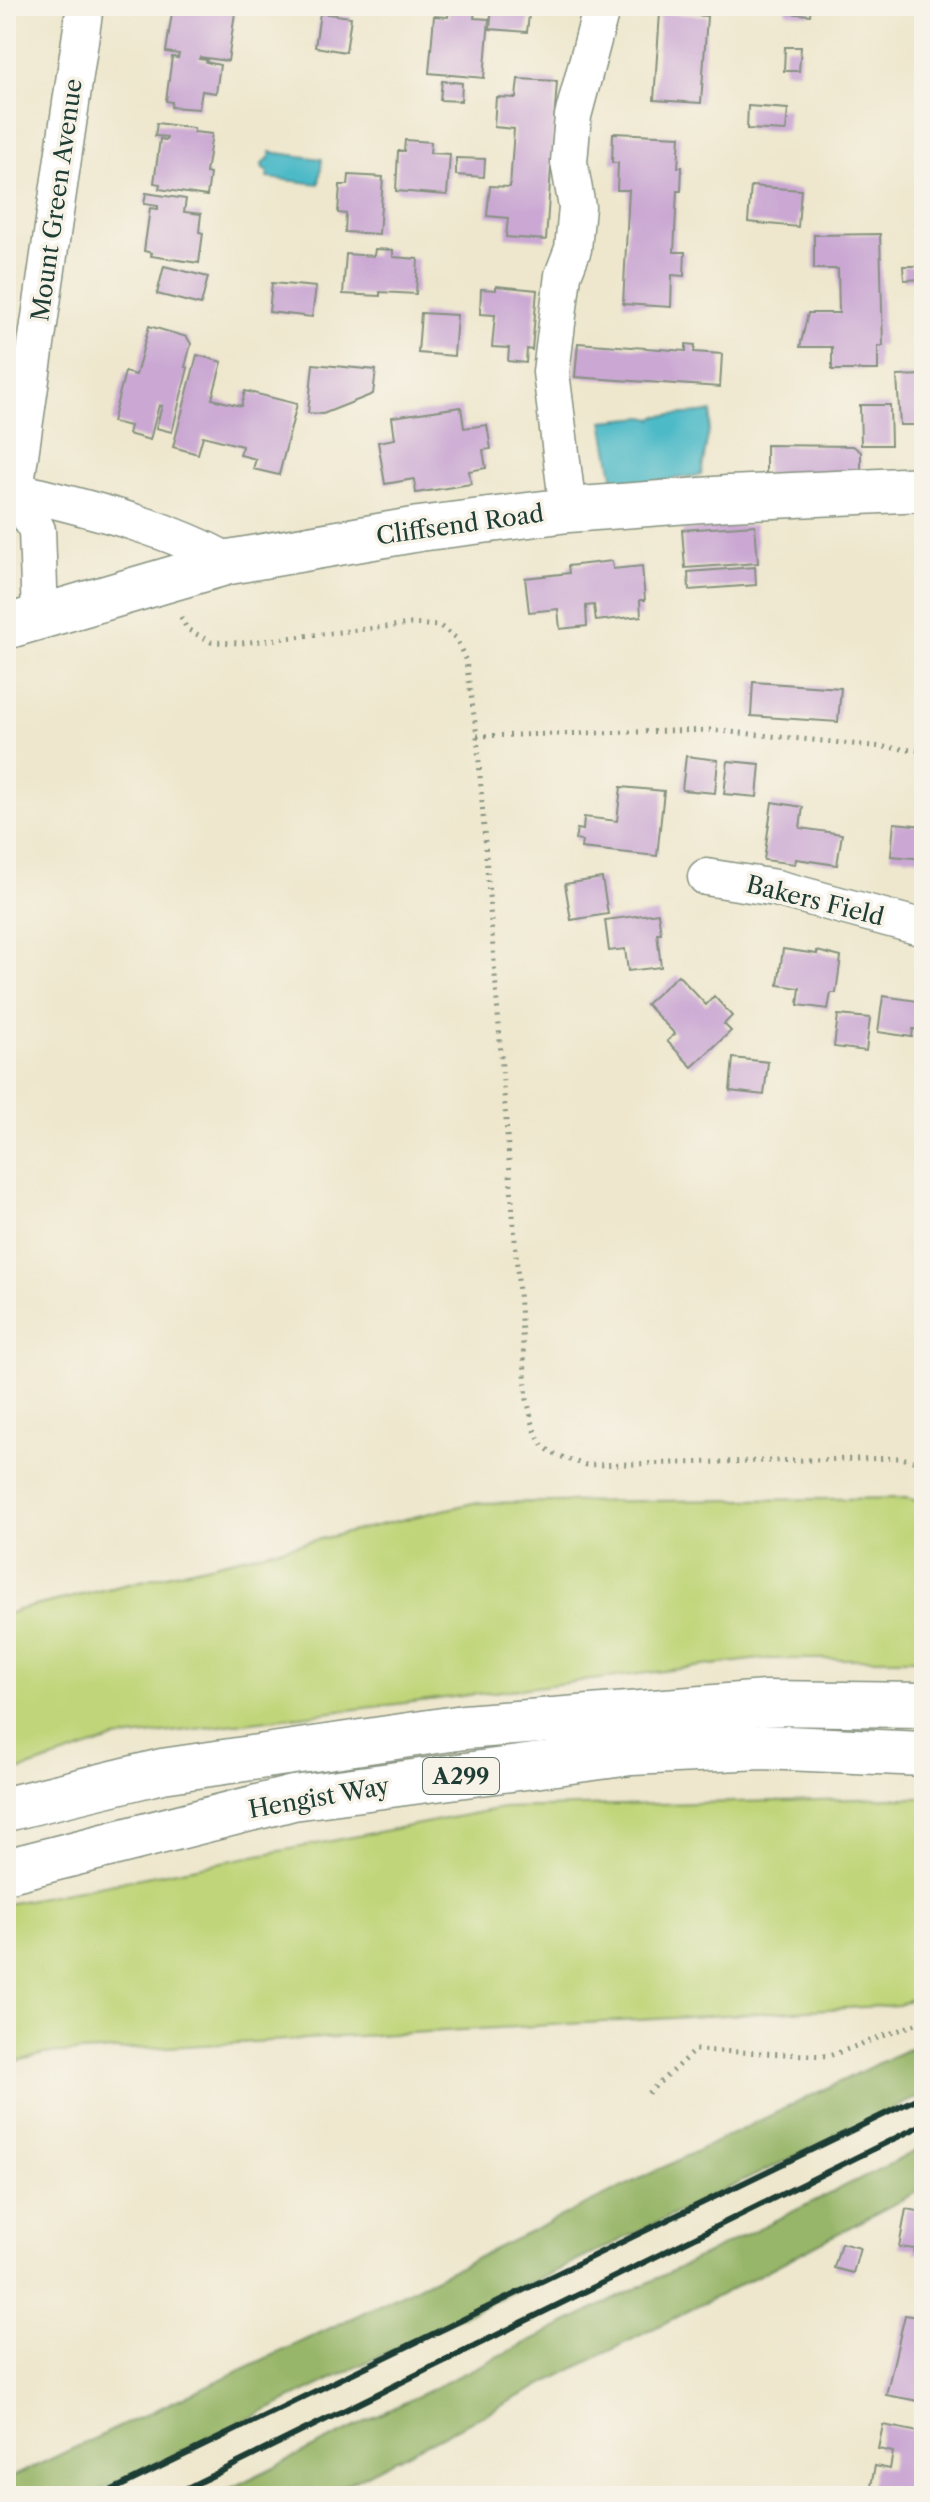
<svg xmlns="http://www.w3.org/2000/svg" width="930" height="2502" viewBox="0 0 930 2502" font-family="'Libre Caslon Text',serif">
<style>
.green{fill:#c0d579;stroke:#708956;stroke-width:2}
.forest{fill:#98b669;stroke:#5c7a4e;stroke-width:2}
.water{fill:#4dbac7;stroke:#367c7e;stroke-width:2}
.building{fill:#caa8d3}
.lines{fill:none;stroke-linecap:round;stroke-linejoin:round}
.street-casing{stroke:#869280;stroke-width:39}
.secondary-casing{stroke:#869280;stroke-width:47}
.highway-casing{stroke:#869280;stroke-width:47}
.path{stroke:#869280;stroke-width:5;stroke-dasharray:2 6;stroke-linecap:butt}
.street{stroke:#fff;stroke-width:36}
.secondary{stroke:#fff;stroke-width:44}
.highway{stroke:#fff;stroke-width:44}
.rail{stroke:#1f3d34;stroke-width:6}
.labels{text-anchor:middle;stroke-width:7;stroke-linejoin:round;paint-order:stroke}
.shield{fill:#f7f3e8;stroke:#60746a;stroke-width:2}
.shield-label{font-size:22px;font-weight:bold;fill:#1f3d34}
.street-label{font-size:24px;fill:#1f3d34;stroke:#f7f3e8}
</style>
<rect width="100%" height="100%" fill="#f7f3e8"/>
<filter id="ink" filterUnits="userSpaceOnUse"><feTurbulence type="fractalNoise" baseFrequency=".0125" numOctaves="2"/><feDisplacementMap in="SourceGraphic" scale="16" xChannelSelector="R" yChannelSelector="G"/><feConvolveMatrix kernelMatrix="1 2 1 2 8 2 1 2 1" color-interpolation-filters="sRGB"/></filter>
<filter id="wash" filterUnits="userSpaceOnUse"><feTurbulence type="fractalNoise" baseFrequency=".006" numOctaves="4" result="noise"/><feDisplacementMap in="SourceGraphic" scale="32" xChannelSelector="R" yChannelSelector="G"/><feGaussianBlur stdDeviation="1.8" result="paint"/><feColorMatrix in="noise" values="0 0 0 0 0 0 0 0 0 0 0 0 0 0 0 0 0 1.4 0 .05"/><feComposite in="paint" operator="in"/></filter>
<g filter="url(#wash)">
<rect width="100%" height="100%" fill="#eee7cd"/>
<g class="green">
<path d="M 907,1498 L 924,1503 L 924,1659 L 760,1659 L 115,1739 L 6,1775 L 6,1615 L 18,1610 L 473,1503 Z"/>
<path d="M 895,1798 L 924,1798 L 924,1992 L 899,2005 L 45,2054 L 6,2064 L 6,1904 L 502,1808 Z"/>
</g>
<g class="forest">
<path d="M 924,2041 L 924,2094 L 89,2496 L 6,2496 L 6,2480 L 373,2308 Z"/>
<path d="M 924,2147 L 924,2188 L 761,2274 L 323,2496 L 215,2496 Z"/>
</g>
<g class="water">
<path d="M 270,152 L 322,159 L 319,184 L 267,178 L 268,172 L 263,169 L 262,164 L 270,157 Z"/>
<path d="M 712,412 L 701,475 L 615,487 L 603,421 L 644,417 L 653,419 L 658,416 Z"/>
</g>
<g id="blocks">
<g class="building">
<path d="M 173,6 L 236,6 L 228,61 L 200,57 L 199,59 L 207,60 L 206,62 L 220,65 L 216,93 L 202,91 L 199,109 L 171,107 L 172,102 L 166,101 L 172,57 L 178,58 L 179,54 L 166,52 Z"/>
<path d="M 492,6 L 530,6 L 527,32 L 490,29 Z"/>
<path d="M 786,6 L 811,6 L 810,15 L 786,13 Z"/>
<path d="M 449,9 L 475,11 L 474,18 L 489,19 L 484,78 L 429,73 L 434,16 L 448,17 Z"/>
<path d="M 320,13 L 351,17 L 346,52 L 315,47 Z"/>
<path d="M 660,13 L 707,16 L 701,103 L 654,100 Z"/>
<path d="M 785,47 L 801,47 L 799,71 L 784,71 Z"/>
<path d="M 518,79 L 557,81 L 546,240 L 506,237 L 508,218 L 487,216 L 490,186 L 510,187 L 514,129 L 494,127 L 496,97 L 516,98 Z"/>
<path d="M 442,81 L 462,83 L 461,101 L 440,100 Z"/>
<path d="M 748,106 L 788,109 L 786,131 L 747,129 Z"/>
<path d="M 157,123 L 194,128 L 194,132 L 212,134 L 206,173 L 210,174 L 207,196 L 159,189 L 160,184 L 154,183 L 160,139 L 166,140 L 167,137 L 155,136 Z"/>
<path d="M 613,133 L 680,136 L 678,167 L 682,167 L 681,191 L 677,191 L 674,252 L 685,252 L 684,276 L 672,275 L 671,307 L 623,304 L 629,190 L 617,190 L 618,163 L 612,163 Z"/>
<path d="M 405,140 L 431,142 L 430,153 L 450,154 L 447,195 L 396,191 L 398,151 L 404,151 Z"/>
<path d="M 456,158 L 485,159 L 484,177 L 456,175 Z"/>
<path d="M 349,175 L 383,177 L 379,234 L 345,232 L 346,214 L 338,213 L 340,185 L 348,185 Z"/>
<path d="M 751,186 L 801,190 L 798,227 L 748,222 Z"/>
<path d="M 146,193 L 186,199 L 184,212 L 201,214 L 199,232 L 203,233 L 199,263 L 151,256 L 152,253 L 144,251 L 150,208 L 158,209 L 158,206 L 144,204 Z"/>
<rect x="915" y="215" width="9" height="22"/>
<path d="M 880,234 L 883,346 L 878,346 L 878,370 L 832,370 L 832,347 L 800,347 L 808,313 L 839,313 L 838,269 L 814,269 L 814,235 Z"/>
<path d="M 375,249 L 393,250 L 393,257 L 418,259 L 416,294 L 380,292 L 380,296 L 343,294 L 346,254 L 374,256 Z"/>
<path d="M 164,266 L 208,277 L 201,305 L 157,294 Z"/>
<path d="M 903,266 L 924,266 L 924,279 L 904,280 Z"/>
<path d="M 272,283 L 316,287 L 312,317 L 269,312 Z"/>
<path d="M 496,286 L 537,290 L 532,350 L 527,349 L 526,363 L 508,361 L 509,348 L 492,347 L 495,315 L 480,314 L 481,289 L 496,290 Z"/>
<path d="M 421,313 L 457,315 L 454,356 L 418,353 Z"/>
<path d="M 149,326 L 187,337 L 191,344 L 185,367 L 188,368 L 172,432 L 156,428 L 162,406 L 159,405 L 150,440 L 128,434 L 130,426 L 112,422 L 125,372 L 136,375 Z"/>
<path d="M 578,343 L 686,351 L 686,344 L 695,345 L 694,352 L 722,354 L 720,387 L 575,377 Z"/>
<path d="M 197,355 L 222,362 L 212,399 L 241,406 L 245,391 L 297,404 L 279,475 L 253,469 L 256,459 L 240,455 L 242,446 L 203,436 L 198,454 L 173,447 Z"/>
<path d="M 313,364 L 376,370 L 373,394 L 323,414 L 308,413 Z"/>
<path d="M 924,375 L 924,425 L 900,425 L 897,376 Z"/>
<path d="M 860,405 L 890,405 L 891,445 L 861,445 Z"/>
<path d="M 461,407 L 464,428 L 487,425 L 491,449 L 483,450 L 486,468 L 469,471 L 471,484 L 416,493 L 414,479 L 385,484 L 378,442 L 395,439 L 392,417 Z"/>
<path d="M 766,445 L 853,446 L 861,452 L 861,475 L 766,477 Z"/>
<path d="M 755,525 L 758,563 L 685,568 L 682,530 Z"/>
<path d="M 612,561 L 613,569 L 642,566 L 645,600 L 640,600 L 641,616 L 596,621 L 594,605 L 586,606 L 587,626 L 560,629 L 558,609 L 529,612 L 525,578 L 569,573 L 568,566 Z"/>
<path d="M 755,567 L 756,585 L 689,590 L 688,572 Z"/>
<path d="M 753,682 L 841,688 L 838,722 L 751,716 Z"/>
<path d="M 686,756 L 718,760 L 715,793 L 682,790 Z"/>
<path d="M 728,761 L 760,764 L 757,797 L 724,794 Z"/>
<path d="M 621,787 L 664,791 L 657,856 L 581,848 L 582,841 L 575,840 L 577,829 L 583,830 L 584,817 L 617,821 Z"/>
<path d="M 772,802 L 803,807 L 800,828 L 842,834 L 837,865 L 796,859 L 795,864 L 764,860 Z"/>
<path d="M 894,823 L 924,826 L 924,859 L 891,856 Z"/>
<path d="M 602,878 L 608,914 L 571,920 L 565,884 Z"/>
<path d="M 658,913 L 661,933 L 657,933 L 661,967 L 628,971 L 625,949 L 609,951 L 605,920 Z"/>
<path d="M 783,949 L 817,954 L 817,951 L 841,957 L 836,993 L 831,993 L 828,1009 L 798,1005 L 800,988 L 778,985 Z"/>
<path d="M 678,975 L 706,1005 L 714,996 L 732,1016 L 724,1024 L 731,1031 L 692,1067 L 667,1041 L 675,1034 L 646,1004 Z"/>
<path d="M 883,996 L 918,1001 L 917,1009 L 924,1011 L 924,1030 L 913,1029 L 912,1037 L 878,1032 Z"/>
<path d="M 838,1015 L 870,1018 L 866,1051 L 834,1047 Z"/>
<path d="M 733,1058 L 768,1062 L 764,1095 L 730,1091 Z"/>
<path d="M 906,2209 L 924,2212 L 924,2254 L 914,2253 L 915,2249 L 899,2247 Z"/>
<path d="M 841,2243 L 860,2248 L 853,2273 L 834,2268 Z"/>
<path d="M 905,2315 L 924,2318 L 924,2402 L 886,2395 Z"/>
<path d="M 883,2425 L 924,2433 L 924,2496 L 869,2496 L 875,2466 L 890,2469 L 893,2452 L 878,2449 Z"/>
</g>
</g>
</g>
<g filter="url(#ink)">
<use href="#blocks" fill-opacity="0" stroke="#869280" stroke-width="2"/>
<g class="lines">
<g class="street-casing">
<g id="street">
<path d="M 6,488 C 80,507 162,524 229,562"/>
<path d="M 568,510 L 551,372 L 563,275 L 573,249 L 577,207 L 569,162 L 573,116 L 602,6"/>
<path d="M 40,616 L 37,530 L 15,490 L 85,6"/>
<path d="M 706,877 L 776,888 L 924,928"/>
</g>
</g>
<g class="secondary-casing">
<path id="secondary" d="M 6,627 L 229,562 L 419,529 L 568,510 L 728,498 L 924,489"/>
</g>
<g class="highway-casing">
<g id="highway">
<path d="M 6,1809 L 162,1771 L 464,1727 L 765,1703 L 924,1705"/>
<path d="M 6,1871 L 293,1798 L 631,1753 L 762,1747 L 924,1754"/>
</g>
</g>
<g class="path">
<path d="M 181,617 L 187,629 L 211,642 L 242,643 L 411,624 L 440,626 L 456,638 L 466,661 L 477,736 L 527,1399 C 538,1447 537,1450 586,1465 L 901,1458 L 924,1464"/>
<path d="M 477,736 L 710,730 L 924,751"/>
<path d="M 648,2093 L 695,2050 L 829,2056 L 924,2021"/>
</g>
<use href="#street" class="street"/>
<use href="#secondary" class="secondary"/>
<use href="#highway" class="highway"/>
<g class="rail">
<path d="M 100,2496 L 924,2095"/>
<path d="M 171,2496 L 924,2124"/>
</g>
</g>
</g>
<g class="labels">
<rect class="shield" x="423" y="1758" width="76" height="36" rx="6"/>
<g class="shield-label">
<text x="461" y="1784">A299</text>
</g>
<g class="street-label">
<text transform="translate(57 200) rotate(-82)" y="8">Mount Green Avenue</text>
<text transform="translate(460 525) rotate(-8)" y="8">Cliffsend Road</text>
<text transform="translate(815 901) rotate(14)" y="8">Bakers Field</text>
<text transform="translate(319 1798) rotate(-10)" y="8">Hengist Way</text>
</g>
</g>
<rect width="930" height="2502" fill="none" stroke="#f7f3e8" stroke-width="32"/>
</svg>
